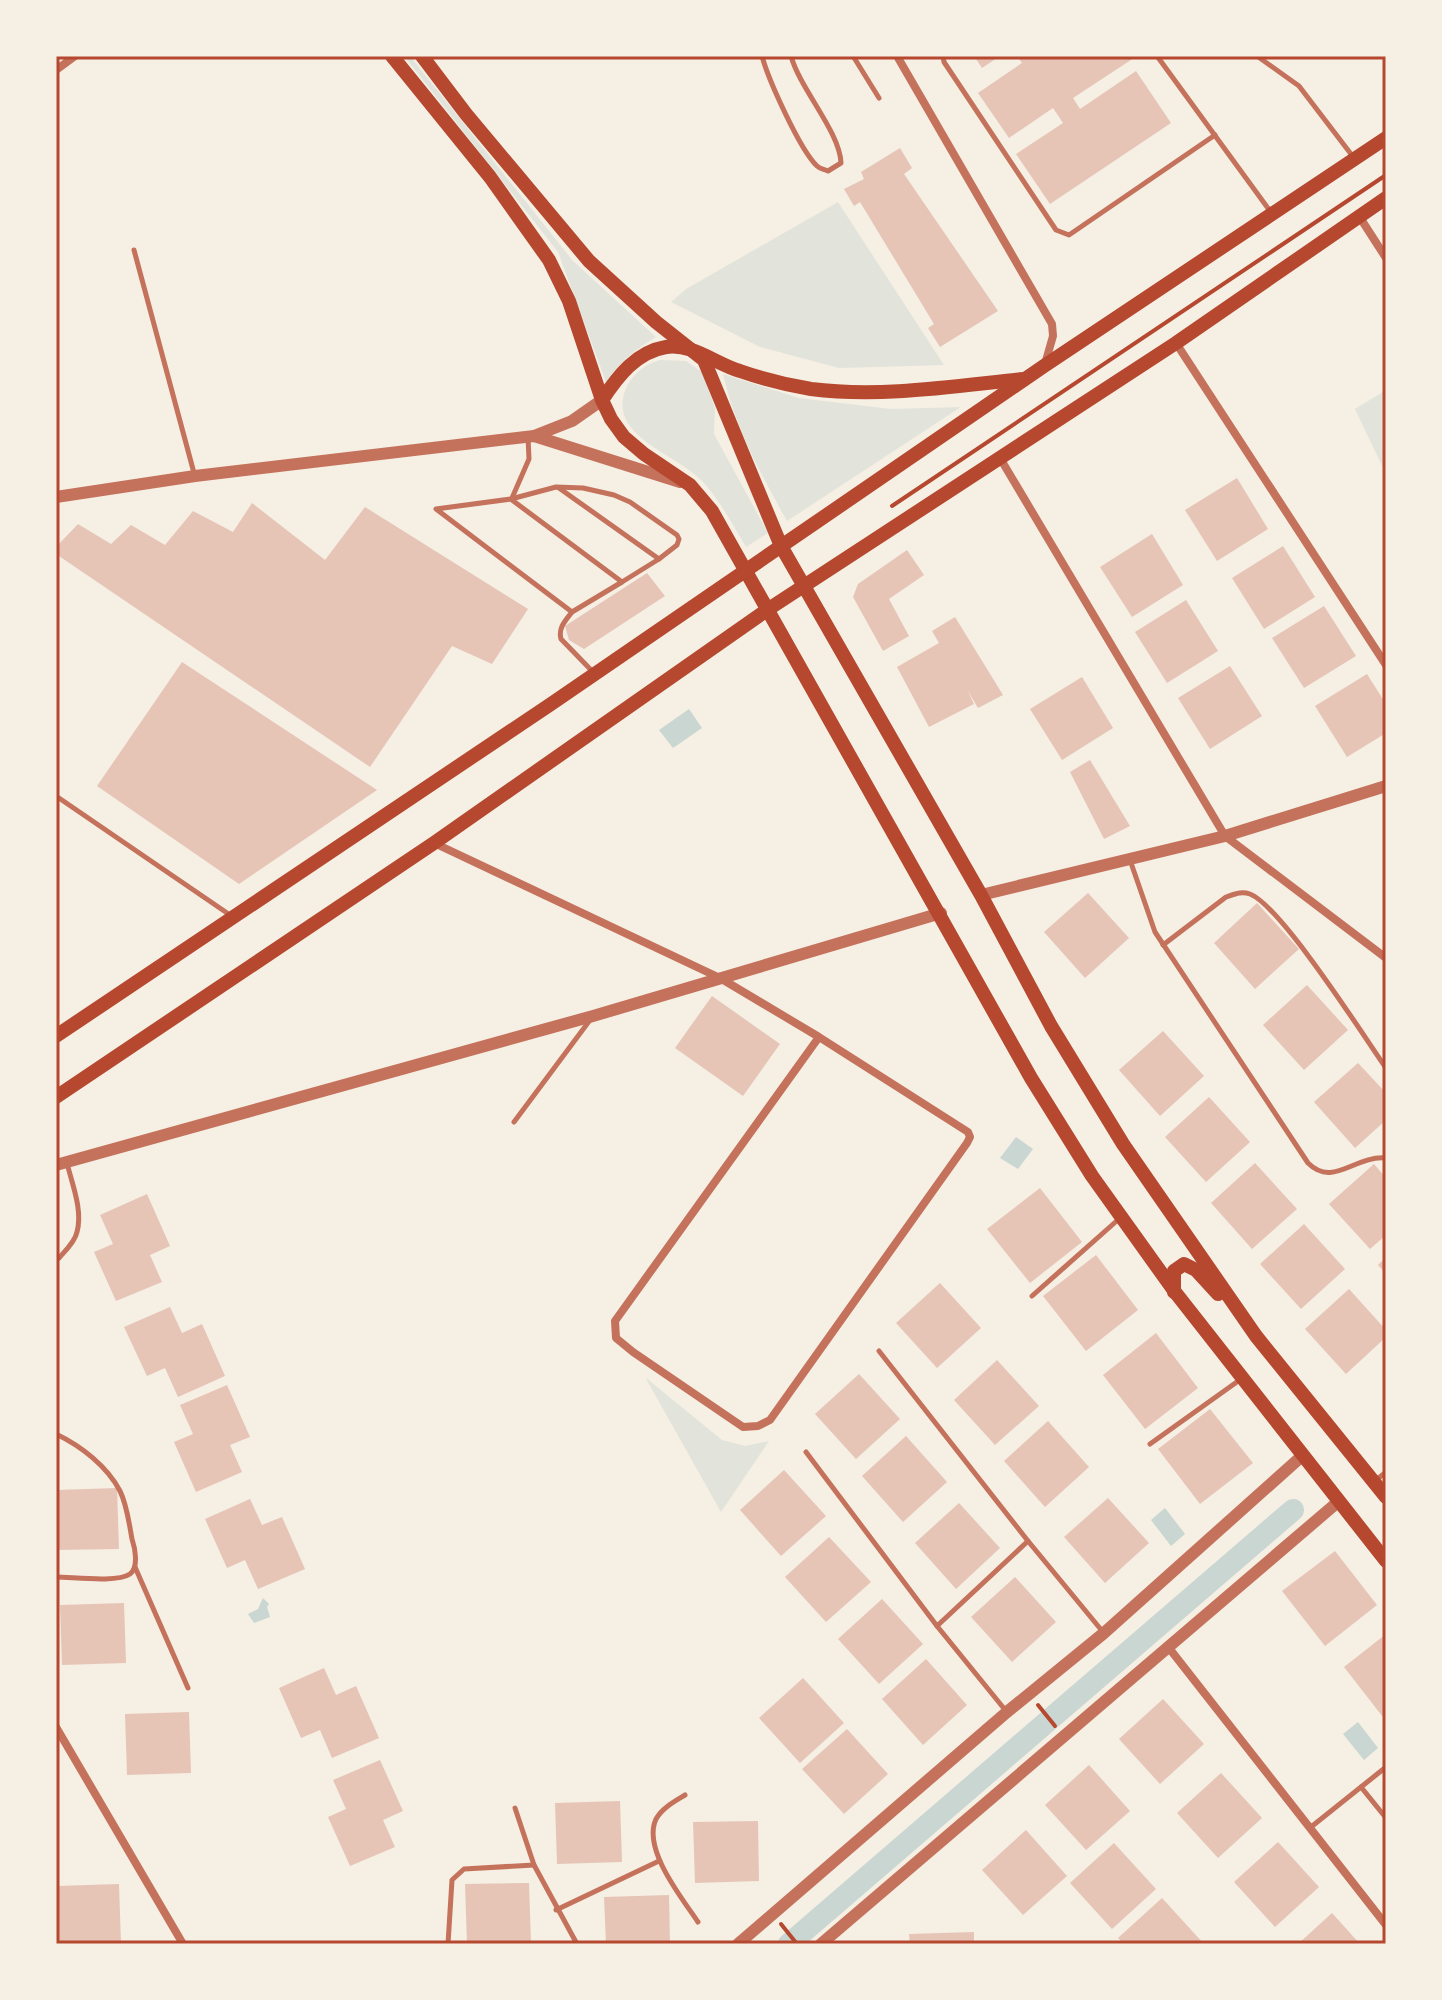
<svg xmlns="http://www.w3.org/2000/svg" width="1442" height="2000" viewBox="0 0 1442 2000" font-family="'Varela Round',sans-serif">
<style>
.green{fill:#e2e4dc}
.water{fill:#c9d6d2}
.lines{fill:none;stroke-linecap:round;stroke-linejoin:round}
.canal{stroke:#c9d6d2;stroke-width:22}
.building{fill:#e6c5b7}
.path{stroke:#b5482f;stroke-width:4}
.service{stroke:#c5725c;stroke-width:5}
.minor{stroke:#c5725c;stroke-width:8}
.tertiary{stroke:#c5725c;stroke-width:12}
.secondary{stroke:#b5482f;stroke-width:14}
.neatline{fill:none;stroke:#b5482f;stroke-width:3}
</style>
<rect width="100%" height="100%" fill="#f6efe4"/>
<g class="green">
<path d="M 404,56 L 410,56 L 573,261 L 656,337 C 635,350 620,361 606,382 L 558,252 Z"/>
<path d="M 838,202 L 944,365 L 839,368 L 760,347 L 671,302 L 686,289 Z"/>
<path d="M 660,360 L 686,361 L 702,372 L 715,408 L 714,434 L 768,533 L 746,547 C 732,524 719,498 700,479 C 675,453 604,435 627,386 C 635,372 644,365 660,360 Z"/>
<path d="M 723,374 L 799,398 L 891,409 L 961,407 L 787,521 C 759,471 736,429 723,374 Z"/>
<path d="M 1386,390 L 1386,474 L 1355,409 Z"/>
<path d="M 645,1377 L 722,1440 L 745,1446 L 769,1441 L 721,1512 Z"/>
</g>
<g class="water">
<path d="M 689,709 L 702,728 L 673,748 L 659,730 Z"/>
<path d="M 1016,1137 L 1033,1149 L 1018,1169 L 1000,1158 Z"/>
<path d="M 1165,1508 L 1185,1534 L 1171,1546 L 1151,1520 Z"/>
<path d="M 263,1598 L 269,1604 L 267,1607 L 270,1617 L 254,1623 L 248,1614 L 258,1609 Z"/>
<path d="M 1358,1722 L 1378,1748 L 1364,1760 L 1343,1734 Z"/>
</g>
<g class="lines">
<path class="canal" d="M 789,1944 L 1293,1510"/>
</g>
<g class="building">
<path d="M 974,56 L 1000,56 L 982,68 Z"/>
<path d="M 1017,56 L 1137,56 L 1073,98 L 1080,109 L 1136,71 L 1171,123 L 1050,204 L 1016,154 L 1063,123 L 1053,108 L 1009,138 L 978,93 L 1022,63 Z"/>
<path d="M 900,148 L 912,168 L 904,174 L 998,311 L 940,347 L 928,328 L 934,324 L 860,202 L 854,206 L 844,189 L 864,179 L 861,172 Z"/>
<path d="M 1237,478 L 1268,529 L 1217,561 L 1185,510 Z"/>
<path d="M 252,503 L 325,560 L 365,507 L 528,609 L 492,664 L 452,646 L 370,767 L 56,554 L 56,547 L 78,524 L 111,544 L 131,525 L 165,545 L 193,511 L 233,532 Z"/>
<path d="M 1152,534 L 1183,585 L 1132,617 L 1100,567 Z"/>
<path d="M 1283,546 L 1315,597 L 1264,629 L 1232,578 Z"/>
<path d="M 907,550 L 924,575 L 889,599 L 909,636 L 883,651 L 853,597 L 858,584 Z"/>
<path d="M 647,573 L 665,596 L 584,649 L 569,640 L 565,626 Z"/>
<path d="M 1186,600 L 1218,651 L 1167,683 L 1135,632 Z"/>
<path d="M 1324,606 L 1356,656 L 1304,688 L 1272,638 Z"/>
<path d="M 955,617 L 1003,695 L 978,708 L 968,691 L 974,704 L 929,727 L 897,667 L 939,643 L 932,631 Z"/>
<path d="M 182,662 L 377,790 L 239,884 L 97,786 Z"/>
<path d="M 1230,666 L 1262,716 L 1210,749 L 1178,698 Z"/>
<path d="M 1367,674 L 1386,704 L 1386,733 L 1347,757 L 1315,706 Z"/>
<path d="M 1082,677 L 1113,728 L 1062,760 L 1030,709 Z"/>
<path d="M 1090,760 L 1130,826 L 1104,839 L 1070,772 Z"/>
<path d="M 1088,893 L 1129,938 L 1085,978 L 1044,932 Z"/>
<path d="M 1257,903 L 1299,949 L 1255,989 L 1214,943 Z"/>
<path d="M 1307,985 L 1348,1030 L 1304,1070 L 1263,1025 Z"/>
<path d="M 712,996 L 780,1044 L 743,1096 L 675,1048 Z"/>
<path d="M 1163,1031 L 1204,1076 L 1160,1116 L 1119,1070 Z"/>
<path d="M 1358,1063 L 1386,1093 L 1386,1120 L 1355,1148 L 1314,1102 Z"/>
<path d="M 1209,1097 L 1250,1142 L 1206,1182 L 1165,1137 Z"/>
<path d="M 1255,1163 L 1297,1209 L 1252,1249 L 1211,1203 Z"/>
<path d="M 1374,1164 L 1386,1178 L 1386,1235 L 1370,1249 L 1329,1204 Z"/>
<path d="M 1040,1188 L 1082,1242 L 1030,1283 L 987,1229 Z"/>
<path d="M 147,1194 L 170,1246 L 150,1255 L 162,1282 L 116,1301 L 94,1252 L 113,1244 L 100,1215 Z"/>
<path d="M 1304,1224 L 1345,1269 L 1301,1309 L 1260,1264 Z"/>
<path d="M 1096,1255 L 1138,1310 L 1086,1351 L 1043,1296 Z"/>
<path d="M 1386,1257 L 1386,1274 L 1378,1265 Z"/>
<path d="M 940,1283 L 981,1328 L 937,1368 L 896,1323 Z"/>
<path d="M 1349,1289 L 1386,1330 L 1386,1337 L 1346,1374 L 1305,1329 Z"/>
<path d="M 170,1307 L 182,1333 L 202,1324 L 225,1376 L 178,1397 L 165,1368 L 147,1376 L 124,1327 Z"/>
<path d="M 1156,1333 L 1198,1388 L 1145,1429 L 1103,1375 Z"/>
<path d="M 997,1360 L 1039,1406 L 995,1445 L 954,1400 Z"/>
<path d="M 859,1374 L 900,1419 L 856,1459 L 815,1414 Z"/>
<path d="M 227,1385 L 250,1437 L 230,1445 L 242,1472 L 196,1492 L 174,1442 L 193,1434 L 180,1405 Z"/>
<path d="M 1210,1409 L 1253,1463 L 1200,1504 L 1158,1449 Z"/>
<path d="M 1048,1421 L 1089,1467 L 1045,1507 L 1004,1461 Z"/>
<path d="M 906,1436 L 947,1482 L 903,1522 L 862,1476 Z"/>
<path d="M 784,1470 L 826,1516 L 781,1556 L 740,1510 Z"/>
<path d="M 117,1488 L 119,1549 L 56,1550 L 56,1490 Z"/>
<path d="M 1108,1498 L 1149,1543 L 1105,1583 L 1064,1537 Z"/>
<path d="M 250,1499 L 262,1525 L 282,1517 L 305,1569 L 258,1589 L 245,1560 L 227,1568 L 205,1519 Z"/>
<path d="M 959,1503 L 1000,1548 L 956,1589 L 915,1543 Z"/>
<path d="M 829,1537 L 871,1582 L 826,1622 L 785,1577 Z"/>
<path d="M 1335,1551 L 1377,1605 L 1325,1646 L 1282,1591 Z"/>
<path d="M 1015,1577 L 1056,1622 L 1012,1662 L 971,1617 Z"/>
<path d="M 882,1599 L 923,1644 L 879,1684 L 838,1639 Z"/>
<path d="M 124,1603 L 126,1663 L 62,1665 L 60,1605 Z"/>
<path d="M 1386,1634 L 1386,1721 L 1344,1667 Z"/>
<path d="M 926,1659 L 967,1705 L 923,1745 L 882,1699 Z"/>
<path d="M 324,1668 L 336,1695 L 356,1686 L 379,1738 L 332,1758 L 320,1730 L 301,1738 L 279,1688 Z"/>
<path d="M 803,1678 L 844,1723 L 800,1763 L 759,1718 Z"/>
<path d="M 1163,1699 L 1204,1744 L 1160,1784 L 1119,1739 Z"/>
<path d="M 189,1712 L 191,1773 L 127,1775 L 125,1714 Z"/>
<path d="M 847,1729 L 888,1774 L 844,1814 L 802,1769 Z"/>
<path d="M 380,1760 L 403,1811 L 383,1820 L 395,1847 L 350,1866 L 328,1817 L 346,1809 L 333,1780 Z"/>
<path d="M 1089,1765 L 1130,1811 L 1086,1850 L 1045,1805 Z"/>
<path d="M 1221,1773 L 1262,1818 L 1218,1858 L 1177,1813 Z"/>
<path d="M 620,1801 L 622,1862 L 557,1864 L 555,1803 Z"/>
<path d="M 758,1821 L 759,1881 L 695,1883 L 693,1822 Z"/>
<path d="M 1026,1830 L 1067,1876 L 1023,1915 L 982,1870 Z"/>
<path d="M 1278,1842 L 1319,1887 L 1275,1927 L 1234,1882 Z"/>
<path d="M 1114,1843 L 1156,1889 L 1112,1929 L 1070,1883 Z"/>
<path d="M 529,1883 L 531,1943 L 467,1944 L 465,1884 Z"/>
<path d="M 119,1884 L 121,1944 L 57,1944 L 56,1886 Z"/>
<path d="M 669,1895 L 670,1944 L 606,1944 L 604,1897 Z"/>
<path d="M 1162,1898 L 1204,1944 L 1124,1944 L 1118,1938 Z"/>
<path d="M 1332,1913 L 1360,1944 L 1298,1944 Z"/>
<path d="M 974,1932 L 974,1944 L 910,1944 L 909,1934 Z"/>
</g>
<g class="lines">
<g class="path">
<path d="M 892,506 L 1386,175"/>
<path d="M 1038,1705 L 1055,1726"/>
<path d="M 781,1924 L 797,1944"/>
</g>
<g class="service">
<path d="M 762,56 C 768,79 800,150 817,166 C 820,169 824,169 828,171 L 841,163 C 840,132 800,89 791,56"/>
<path d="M 853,56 L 879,98"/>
<path d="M 943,56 L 944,62 L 1056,230 L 1069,235 L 1215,135"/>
<path d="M 1157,56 L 1270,211"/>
<path d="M 1257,56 L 1299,86 L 1354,158"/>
<path d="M 134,250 L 194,473"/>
<path d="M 559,488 L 659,559 L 622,582"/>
<path d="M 512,498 L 529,459 L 528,437"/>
<path d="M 512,500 L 622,582 L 572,612"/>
<path d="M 594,673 L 561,639 C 558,628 565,621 572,612 L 436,509 L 511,499 L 556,487 L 583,488 L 614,495 L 630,502 L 677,535 L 679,539 L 677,545 L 659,559"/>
<path d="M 56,796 L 230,915"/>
<path d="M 1130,860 L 1155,932 L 1308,1163 C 1333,1188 1355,1155 1386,1158"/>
<path d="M 1163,945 L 1226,897 C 1235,894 1241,891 1250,894 C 1281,906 1363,1035 1386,1068"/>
<path d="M 514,1122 L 590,1020"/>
<path d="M 59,1258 C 65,1251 75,1242 77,1232 C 83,1210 72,1184 67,1163"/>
<path d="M 1032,1296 L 1120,1218"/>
<path d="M 879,1351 L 1028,1541 L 1103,1632"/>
<path d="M 56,1434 C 81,1446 107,1466 120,1491 C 127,1505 129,1523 132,1539 C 135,1548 139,1567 130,1574 C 117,1583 73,1577 56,1577"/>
<path d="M 1150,1444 L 1241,1379"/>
<path d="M 806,1452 L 937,1626 L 1006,1711"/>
<path d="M 1375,1481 L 1386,1472"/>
<path d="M 135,1567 L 188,1688"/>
<path d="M 937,1626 L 1028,1541"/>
<path d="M 1361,1787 L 1386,1818"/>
<path d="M 685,1795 C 675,1801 662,1808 656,1819 C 642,1849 682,1898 698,1922"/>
<path d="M 515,1808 L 534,1865 L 577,1944"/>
<path d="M 1311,1827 L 1386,1767"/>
<path d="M 556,1910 L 659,1861"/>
<path d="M 448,1944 L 452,1880 L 464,1869 L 534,1865"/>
</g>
<g class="minor">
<path d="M 897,56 L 1052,324 L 1053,336 L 1045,364"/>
<path d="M 56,70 L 75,56"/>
<path d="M 1359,216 L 1386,258"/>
<path d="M 1176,343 L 1386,665"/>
<path d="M 1000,458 L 1225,836 L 1386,958"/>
<path d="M 434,843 L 720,978 L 819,1037 L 968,1132 L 970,1137 L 967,1143 L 770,1420 L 758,1426 L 743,1427 L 633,1352 L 616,1338 L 615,1321 L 819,1037"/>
<path d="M 1169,1648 L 1386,1925"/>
<path d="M 56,1727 L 183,1944"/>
</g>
<g class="tertiary">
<path d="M 534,436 L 680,482"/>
<path d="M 56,497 L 195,476 L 534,436 L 572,421 L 602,400"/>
<path d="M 981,895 L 1225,836 L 1386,786"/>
<path d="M 56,1165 L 593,1016 L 941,913"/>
<path d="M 738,1944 L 1007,1712 L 1104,1633 L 1302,1456"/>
<path d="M 821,1944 L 1339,1501"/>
</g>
<g class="secondary">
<path d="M 392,56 L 490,177 L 549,260 L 569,301 L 602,400 L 611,419 L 624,437 L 644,454 L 690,485 L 712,511 L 1031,1078 L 1092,1176 L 1175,1292 L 1386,1561"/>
<path d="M 422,56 L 466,114 L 589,261 L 656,322 L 704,360 L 781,546 L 981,895 L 1051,1026 L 1123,1144 L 1256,1336 L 1386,1497"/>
<path d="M 602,400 C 618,376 636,352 666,347 C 692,343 716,364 740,371 C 763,379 787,385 811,389 C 881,398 955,386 1024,379"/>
<path d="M 56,1036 L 551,704 L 1044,366 L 1386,138"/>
<path d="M 56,1097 L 434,843 L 767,610 L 1176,343 L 1386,198"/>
<path d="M 1174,1292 L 1174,1271 L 1184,1264 L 1196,1270 L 1218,1294"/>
</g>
</g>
<rect width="1442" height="2000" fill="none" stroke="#f6efe4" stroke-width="116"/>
<rect x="58" y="58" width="1326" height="1884" class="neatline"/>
</svg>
